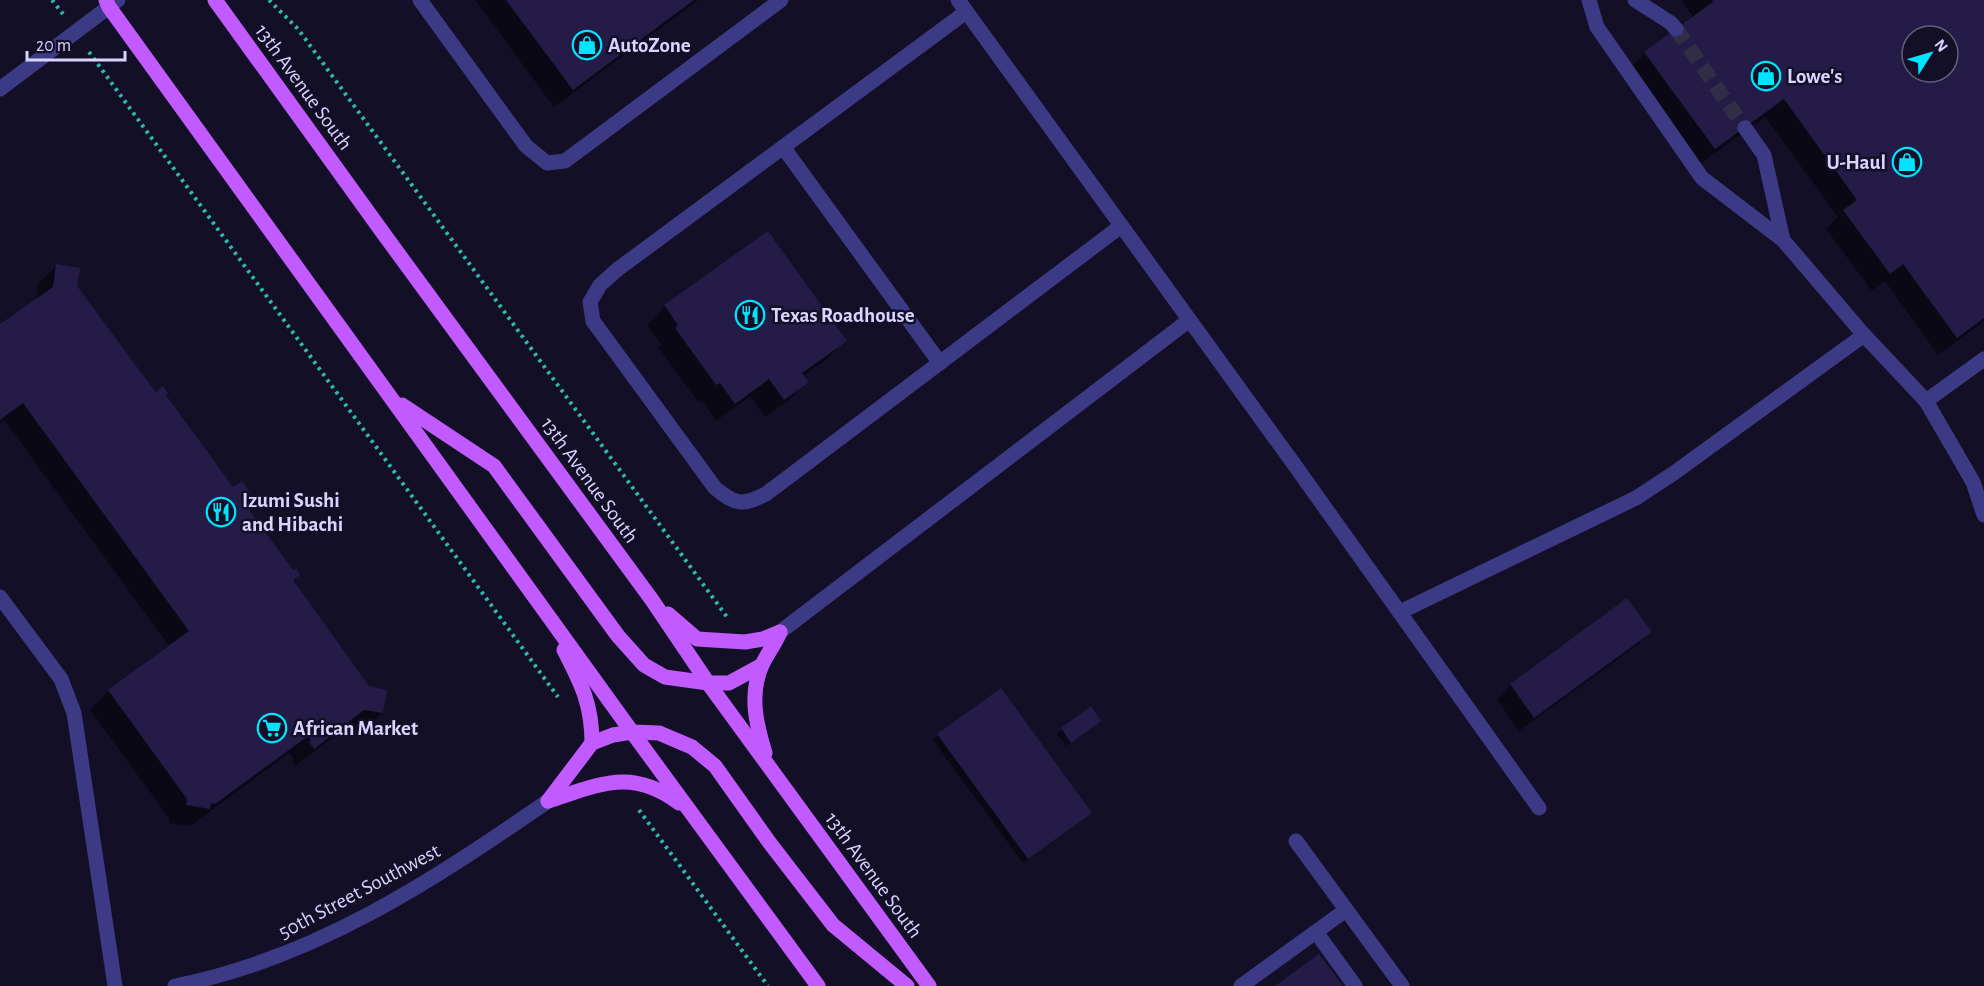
<svg xmlns="http://www.w3.org/2000/svg" width="1984" height="986" viewBox="0 0 1984 986" font-family="'Alegreya Sans',sans-serif">
<style>
.shadow{fill:#0007;fill-rule:evenodd}
.building{fill:#241b47;fill-rule:evenodd}
.lines{fill:none;stroke-linecap:round;stroke-linejoin:round}
.minor-tunnel{stroke:#312d47;stroke-width:15;stroke-dasharray:15 8;stroke-linecap:butt}
.path{stroke:#2fb8b0;stroke-width:4;stroke-dasharray:3 4.5;stroke-linecap:butt}
.minor{stroke:#3d3a85;stroke-width:15}
.major{stroke:#c25bff;stroke-width:15}
.labels{text-anchor:middle;stroke-width:5;stroke-linejoin:round;paint-order:stroke}
.poi-label{font-size:21px;font-weight:bold;fill:#d9d4ff;stroke:#130f26;text-anchor:start}
.street-label{font-size:21px;fill:#d9d4ff;stroke:#130f26}
</style>
<rect width="100%" height="100%" fill="#130f26"/>
<g class="shadow">
<path d="M 475,0 L 698,0 L 554,107 Z"/>
<path d="M 1681,0 L 1984,0 L 1984,321 L 1938,355 L 1885,281 L 1872,291 L 1826,229 L 1838,217 L 1765,117 L 1696,166 L 1627,71 L 1645,53 L 1694,18 ZM 1912,36 L 1948,36 L 1948,72 L 1912,72 Z"/>
<path d="M 57,265 L 75,286 L 155,394 L 162,388 L 164,395 L 233,489 L 254,500 L 246,508 L 293,572 L 298,575 L 292,581 L 382,713 L 364,731 L 345,728 L 295,766 L 292,762 L 294,760 L 289,753 L 190,826 L 169,823 L 169,818 L 90,710 L 109,691 L 170,647 L 4,420 L 0,423 L 0,326 L 36,300 L 38,284 Z"/>
<path d="M 665,306 L 845,340 L 827,359 L 803,376 L 807,381 L 789,400 L 765,417 L 750,396 L 716,421 L 701,400 L 698,402 L 658,347 L 661,344 L 647,325 Z"/>
<path d="M 1650,632 L 1636,646 L 1519,731 L 1497,699 L 1511,685 Z"/>
<path d="M 1091,708 L 1095,725 L 1066,746 L 1057,734 Z"/>
<path d="M 938,735 L 1086,817 L 1023,863 L 933,740 Z"/>
</g>
<g class="building">
<path d="M 506,0 L 694,0 L 573,90 Z"/>
<path d="M 1712,0 L 1984,0 L 1984,318 L 1957,338 L 1903,264 L 1890,274 L 1843,210 L 1857,200 L 1784,99 L 1715,149 L 1644,52 L 1713,2 ZM 1912,36 L 1948,36 L 1948,72 L 1912,72 Z"/>
<path d="M 768,231 L 847,341 L 802,373 L 809,382 L 784,400 L 769,379 L 735,404 L 720,383 L 716,385 L 675,328 L 678,325 L 664,305 Z"/>
<path d="M 56,264 L 80,268 L 77,286 L 157,394 L 156,392 L 163,386 L 168,393 L 166,395 L 233,487 L 242,481 L 256,501 L 247,507 L 293,570 L 296,568 L 300,575 L 293,580 L 369,686 L 387,690 L 383,713 L 364,710 L 314,749 L 309,742 L 311,740 L 308,736 L 215,804 L 211,803 L 210,809 L 186,805 L 187,799 L 108,690 L 189,631 L 23,403 L 0,420 L 0,324 L 53,287 Z"/>
<path d="M 1627,598 L 1652,632 L 1534,718 L 1510,684 Z"/>
<path d="M 1001,688 L 1092,813 L 1028,859 L 937,734 Z"/>
<path d="M 1091,706 L 1101,721 L 1071,743 L 1061,728 Z"/>
<path d="M 1319,954 L 1343,986 L 1275,986 Z"/>
</g>
<g class="lines">
<path class="minor-tunnel" d="M 1676,29 L 1745,128"/>
<g class="path">
<path d="M 52,0 L 63,14"/>
<path d="M 269,0 L 298,29 L 727,617"/>
<path d="M 89,52 L 558,697"/>
<path d="M 639,810 L 768,986"/>
</g>
<g class="minor">
<path d="M 420,0 L 526,146 L 547,163 L 565,161 L 781,0"/>
<path d="M 958,0 L 1296,467 L 1539,808"/>
<path d="M 1589,0 L 1597,27 L 1702,178 L 1783,240 L 1864,335 L 1926,401 L 1973,482 L 1984,515"/>
<path d="M 1635,0 L 1671,23 L 1676,29"/>
<path d="M 966,12 L 618,269 L 600,285 L 590,302 L 593,321 L 715,488 C 736,505 742,506 766,494 L 1121,226"/>
<path d="M 0,89 L 118,0"/>
<path d="M 1745,128 L 1764,155 L 1783,240"/>
<path d="M 783,147 L 940,363"/>
<path d="M 1926,401 L 1984,359"/>
<path d="M 0,597 L 61,679 L 74,713 L 115,986"/>
<path d="M 1400,612 L 1636,498 L 1674,473 L 1864,335"/>
<path d="M 780,632 L 1188,321"/>
<path d="M 1296,841 L 1402,986"/>
<path d="M 1316,932 L 1355,986"/>
<path d="M 175,986 C 316,958 432,881 548,801"/>
<path d="M 1241,986 L 1346,910"/>
</g>
<g class="major">
<path d="M 106,0 L 109,7 L 632,732 L 818,986"/>
<path d="M 215,0 L 386,237 L 652,600 L 708,683 L 929,986"/>
<path d="M 402,405 L 494,466 L 618,636 L 644,665 L 665,677 L 708,683 L 729,683 L 762,665"/>
<path d="M 668,614 L 697,639 L 745,642 L 763,639 L 780,632"/>
<path d="M 564,650 C 581,683 592,704 592,743"/>
<path d="M 765,753 C 756,724 749,694 762,665 C 767,654 775,644 780,632"/>
<path d="M 548,801 L 592,743 L 613,735 L 632,732 L 659,733 L 692,747 L 715,766 L 769,842 L 833,925 L 907,986"/>
<path d="M 548,801 C 599,785 631,767 679,803"/>
</g>
</g>
<defs>
<g id="shop-ring" transform="scale(1.5)"><circle r="9.5" fill="#130f26" stroke="#00e5ff" stroke-width="1.5"/><path d="M-5-2.5h2.3a2.7 3.5 0 0 1 5.4 0H5L5.5 6h-11ZM-1.5-2.5h3a1.5 2.3 0 0 0-3 0Z" fill="#00e5ff"/></g>
<g id="restaurant-ring" transform="scale(1.5)"><circle r="9.5" fill="#130f26" stroke="#00e5ff" stroke-width="1.5"/><path d="M-5-6h1v4h1v-4h1v4h1v-4h1v5L-1.5 .5V6h-2V.5L-5-1ZM5-6V6H3V1.5H1.5Q1.5-4 5-6Z" fill="#00e5ff"/></g>
<g id="supermarket-ring" transform="scale(1.5)"><circle r="9.5" fill="#130f26" stroke="#00e5ff" stroke-width="1.5"/><path d="M-6-5.5h2.5l.6 2H6L4.5 2H-2.5L-4.4-4H-6ZM-1.5 3.2a1.3 1.3 0 1 0 .1 0ZM3 3.2a1.3 1.3 0 1 0 .1 0Z" fill="#00e5ff"/></g>
</defs>
<g fill-rule="evenodd">
<use href="#shop-ring" x="587" y="45"/>
<use href="#shop-ring" x="1766" y="76"/>
<use href="#shop-ring" x="1907" y="162"/>
<use href="#restaurant-ring" x="750" y="315"/>
<use href="#restaurant-ring" x="221" y="512"/>
<use href="#supermarket-ring" x="272" y="728"/>
</g>
<g class="labels">
<g class="poi-label">
<text x="608" y="52">AutoZone</text>
<text x="1787" y="83">Lowe's</text>
<text x="1886" y="169" text-anchor="end">U-Haul</text>
<text x="771" y="322">Texas Roadhouse</text>
<text x="242" y="507">Izumi Sushi<tspan x="242" dy="24">and Hibachi</tspan></text>
<text x="293" y="735">African Market</text>
</g>
<g class="street-label">
<text transform="translate(304 87) rotate(54)" y="7">13th Avenue South</text>
<text transform="translate(590 480) rotate(54)" y="7">13th Avenue South</text>
<text transform="translate(874 875) rotate(54)" y="7">13th Avenue South</text>
<text transform="translate(359 891) rotate(-28)" y="7">50th Street Southwest</text>
</g>
</g>
<g transform="translate(1930 54) rotate(53)"><circle r="28" fill="#130f26" stroke="#625e7d" stroke-width="1.5"/>
<path d="M0-4.5L10 22L0 15L-10 22Z" fill="#00e5ff"/>
<text y="-9" font-size="16" font-weight="bold" text-anchor="middle" fill="#d9d4ff">N</text>
</g>
<path d="M27 51v9h98v-9" fill="none" stroke="#d9d4ff" stroke-width="3"/>
<text x="36" y="51" font-size="18" fill="#d9d4ff" stroke="#130f26" stroke-width="4.5" paint-order="stroke">20 m</text>
</svg>
